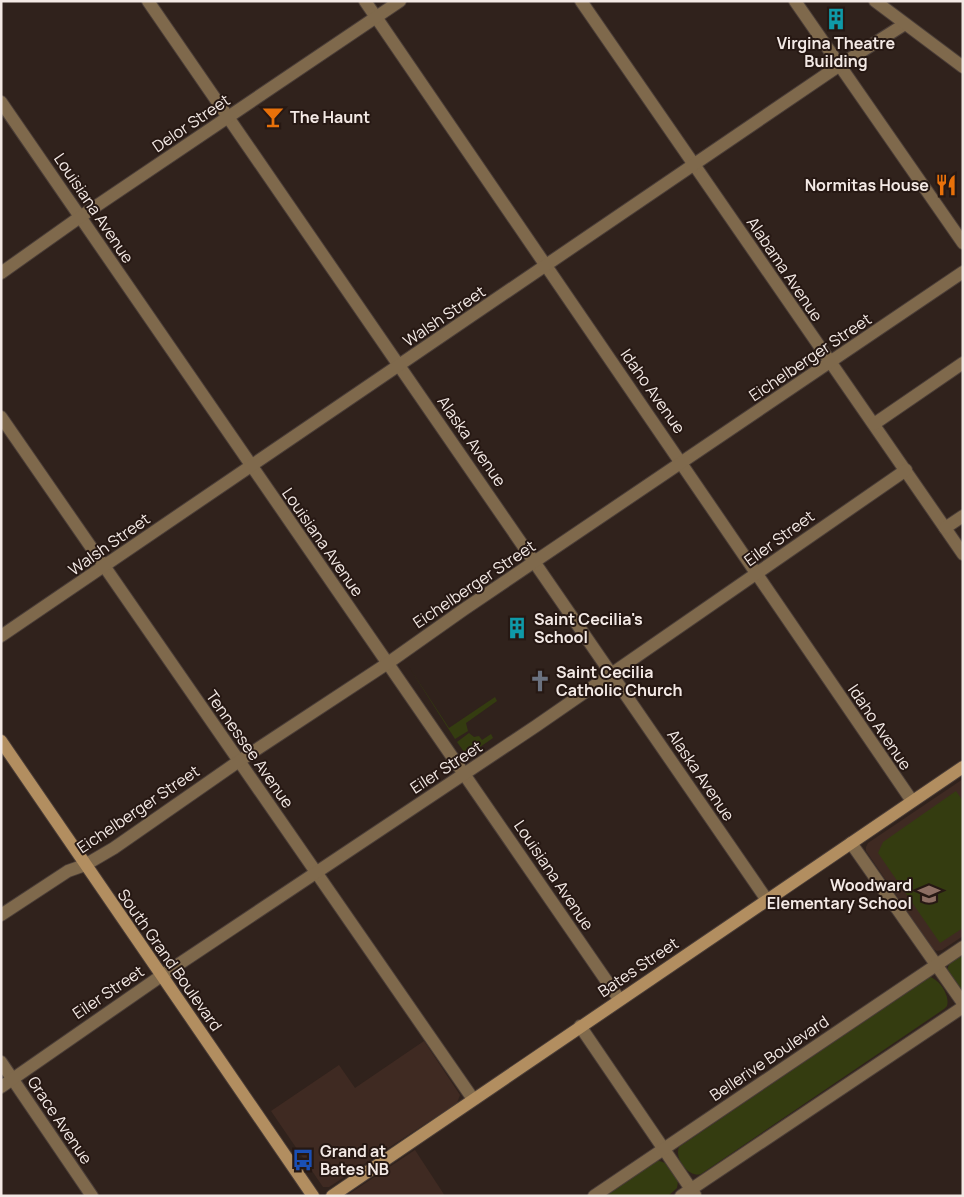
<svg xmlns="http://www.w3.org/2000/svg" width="964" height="1197" viewBox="0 0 964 1197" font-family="Manrope,sans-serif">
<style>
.built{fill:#3f2a22}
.green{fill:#343c10}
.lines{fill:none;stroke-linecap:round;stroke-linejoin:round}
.minor-casing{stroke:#4b3e38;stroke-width:14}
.tertiary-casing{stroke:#4b3e38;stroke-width:14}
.secondary-casing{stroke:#4b3e38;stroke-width:14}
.minor{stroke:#7f694c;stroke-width:12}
.tertiary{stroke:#7f694c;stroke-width:12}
.secondary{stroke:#b28e60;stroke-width:12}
.labels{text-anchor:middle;stroke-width:4;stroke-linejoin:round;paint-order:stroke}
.poi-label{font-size:16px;font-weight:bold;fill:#f3e9e5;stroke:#261813;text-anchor:start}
.street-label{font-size:16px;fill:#f3e9e5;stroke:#261813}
</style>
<rect width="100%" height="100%" fill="#30221c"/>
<g class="built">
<path d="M 963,779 L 963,936 L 942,950 L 937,951 L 933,949 L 866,851 L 866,847 L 868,843 Z"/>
<path d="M 424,1041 L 460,1095 L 457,1103 L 329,1187 L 323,1187 L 271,1111 L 339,1065 L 355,1088 Z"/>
<path d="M 415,1150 L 445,1196 L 346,1196 Z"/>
</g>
<g class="green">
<path d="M 409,667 L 449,728 L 495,697 L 497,701 L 466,723 L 468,731 L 455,739 Z"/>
<path d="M 469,733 L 474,737 L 479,736 L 482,740 L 491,734 L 493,738 L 467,756 L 457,742 Z"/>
<path d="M 956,791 L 963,801 L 963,928 L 940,943 L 878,853 L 883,842 Z"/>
<path d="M 963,953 L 963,992 L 947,970 L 950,962 Z"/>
<path d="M 930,977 C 940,980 950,996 947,1006 L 944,1009 L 701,1174 C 689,1178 674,1159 679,1147 Z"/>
<path d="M 657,1160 L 665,1163 L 678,1181 L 677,1188 L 668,1196 L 604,1196 Z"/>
</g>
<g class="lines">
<g class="minor-casing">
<g id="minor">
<path d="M 148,1 L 767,900"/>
<path d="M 365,1 L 912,801"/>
<path d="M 581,1 L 963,554"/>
<path d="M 795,1 L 963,243"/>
<path d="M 1,102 L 619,999"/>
<path d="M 1,417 L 473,1099"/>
<path d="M 874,424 L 963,363"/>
<path d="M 945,528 L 963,516"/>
<path d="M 1,636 L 840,65 L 905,24"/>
<path d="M 851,843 L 963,1003"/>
<path d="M 1,915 L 68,871 L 85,865 L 114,848 L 239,761 L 388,663 L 463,610 L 963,272"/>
<path d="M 580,1026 L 695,1195"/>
<path d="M 1,1062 L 92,1196"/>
<path d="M 1,1087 L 161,976 L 536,726 L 906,470"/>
<path d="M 594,1196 L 963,947"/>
<path d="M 681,1196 L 963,1007"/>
</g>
</g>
<g class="tertiary-casing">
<g id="tertiary">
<path d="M 875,1 L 963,67"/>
<path d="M 1,273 L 80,217 L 400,1"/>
</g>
</g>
<g class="secondary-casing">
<g id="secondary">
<path d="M 1,741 L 313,1196"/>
<path d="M 332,1196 L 963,767"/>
</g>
</g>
<use href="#minor" class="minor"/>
<use href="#tertiary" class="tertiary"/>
<use href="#secondary" class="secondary"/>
</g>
<defs>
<g id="building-bare" transform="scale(1.725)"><path d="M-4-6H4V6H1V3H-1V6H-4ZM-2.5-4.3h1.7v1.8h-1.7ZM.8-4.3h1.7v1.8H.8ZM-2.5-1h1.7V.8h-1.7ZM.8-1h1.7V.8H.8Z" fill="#0f9aa8" stroke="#261813" stroke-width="2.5" paint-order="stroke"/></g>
<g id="bar-bare" transform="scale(1.725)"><path d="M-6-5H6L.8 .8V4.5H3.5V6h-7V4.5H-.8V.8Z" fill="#e8710a" stroke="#261813" stroke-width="2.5" paint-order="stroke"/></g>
<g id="restaurant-bare" transform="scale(1.725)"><path d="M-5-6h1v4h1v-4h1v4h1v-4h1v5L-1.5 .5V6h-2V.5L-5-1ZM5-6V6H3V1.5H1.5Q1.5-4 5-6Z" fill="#e8710a" stroke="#261813" stroke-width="2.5" paint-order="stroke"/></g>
<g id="church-bare" transform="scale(1.725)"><path d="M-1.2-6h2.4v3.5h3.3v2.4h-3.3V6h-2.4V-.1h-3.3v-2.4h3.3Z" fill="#6b7280" stroke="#261813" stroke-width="2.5" paint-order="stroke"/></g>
<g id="school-bare" transform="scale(1.725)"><path d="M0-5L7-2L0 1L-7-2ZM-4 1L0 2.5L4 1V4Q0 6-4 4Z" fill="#8d6e63" stroke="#261813" stroke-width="2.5" paint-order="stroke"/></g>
<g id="bus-bare" transform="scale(1.725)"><path d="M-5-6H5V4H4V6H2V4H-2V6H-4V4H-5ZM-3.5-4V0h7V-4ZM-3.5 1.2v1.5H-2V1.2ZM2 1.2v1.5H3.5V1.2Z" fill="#1a4fb4" stroke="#261813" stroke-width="2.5" paint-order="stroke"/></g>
</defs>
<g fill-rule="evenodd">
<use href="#building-bare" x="836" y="19"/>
<use href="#bar-bare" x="273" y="117"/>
<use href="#restaurant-bare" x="946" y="185"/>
<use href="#building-bare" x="517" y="628"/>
<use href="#church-bare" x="540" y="681"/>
<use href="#school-bare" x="929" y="894"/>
<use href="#bus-bare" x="303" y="1160"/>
</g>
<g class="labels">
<g class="poi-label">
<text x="836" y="49" text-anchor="middle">Virgina Theatre<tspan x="836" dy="18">Building</tspan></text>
<text x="290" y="123">The Haunt</text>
<text x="929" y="191" text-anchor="end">Normitas House</text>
<text x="534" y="625">Saint Cecilia's<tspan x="534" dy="18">School</tspan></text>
<text x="556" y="678">Saint Cecilia<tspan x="556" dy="18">Catholic Church</tspan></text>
<text x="912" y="891" text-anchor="end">Woodward<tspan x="912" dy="18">Elementary School</tspan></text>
<text x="320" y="1157">Grand at<tspan x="320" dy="18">Bates NB</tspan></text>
</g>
<g class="street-label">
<text transform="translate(191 123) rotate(-34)" y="6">Delor Street</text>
<text transform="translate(94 208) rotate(56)" y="6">Louisiana Avenue</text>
<text transform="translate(785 269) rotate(56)" y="6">Alabama Avenue</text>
<text transform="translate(444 316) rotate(-34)" y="6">Walsh Street</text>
<text transform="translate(810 357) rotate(-34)" y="6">Eichelberger Street</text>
<text transform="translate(653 391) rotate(55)" y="6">Idaho Avenue</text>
<text transform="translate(472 441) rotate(55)" y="6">Alaska Avenue</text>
<text transform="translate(779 538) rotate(-36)" y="6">Eiler Street</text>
<text transform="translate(323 542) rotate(55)" y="6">Louisiana Avenue</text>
<text transform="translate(109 544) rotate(-35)" y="6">Walsh Street</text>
<text transform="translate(474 584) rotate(-34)" y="6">Eichelberger Street</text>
<text transform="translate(880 727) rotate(56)" y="6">Idaho Avenue</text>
<text transform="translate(250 749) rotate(55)" y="6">Tennessee Avenue</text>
<text transform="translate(446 767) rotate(-33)" y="6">Eiler Street</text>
<text transform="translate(701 775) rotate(56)" y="6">Alaska Avenue</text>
<text transform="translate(138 809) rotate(-34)" y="6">Eichelberger Street</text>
<text transform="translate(554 875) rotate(56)" y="6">Louisiana Avenue</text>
<text transform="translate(170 960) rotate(55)" y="6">South Grand Boulevard</text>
<text transform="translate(638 967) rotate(-34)" y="6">Bates Street</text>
<text transform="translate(108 992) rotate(-34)" y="6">Eiler Street</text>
<text transform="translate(769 1058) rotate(-34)" y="6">Bellerive Boulevard</text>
<text transform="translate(60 1120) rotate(56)" y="6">Grace Avenue</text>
</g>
</g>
<rect width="964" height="1197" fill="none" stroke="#f3e9e5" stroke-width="5"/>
</svg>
